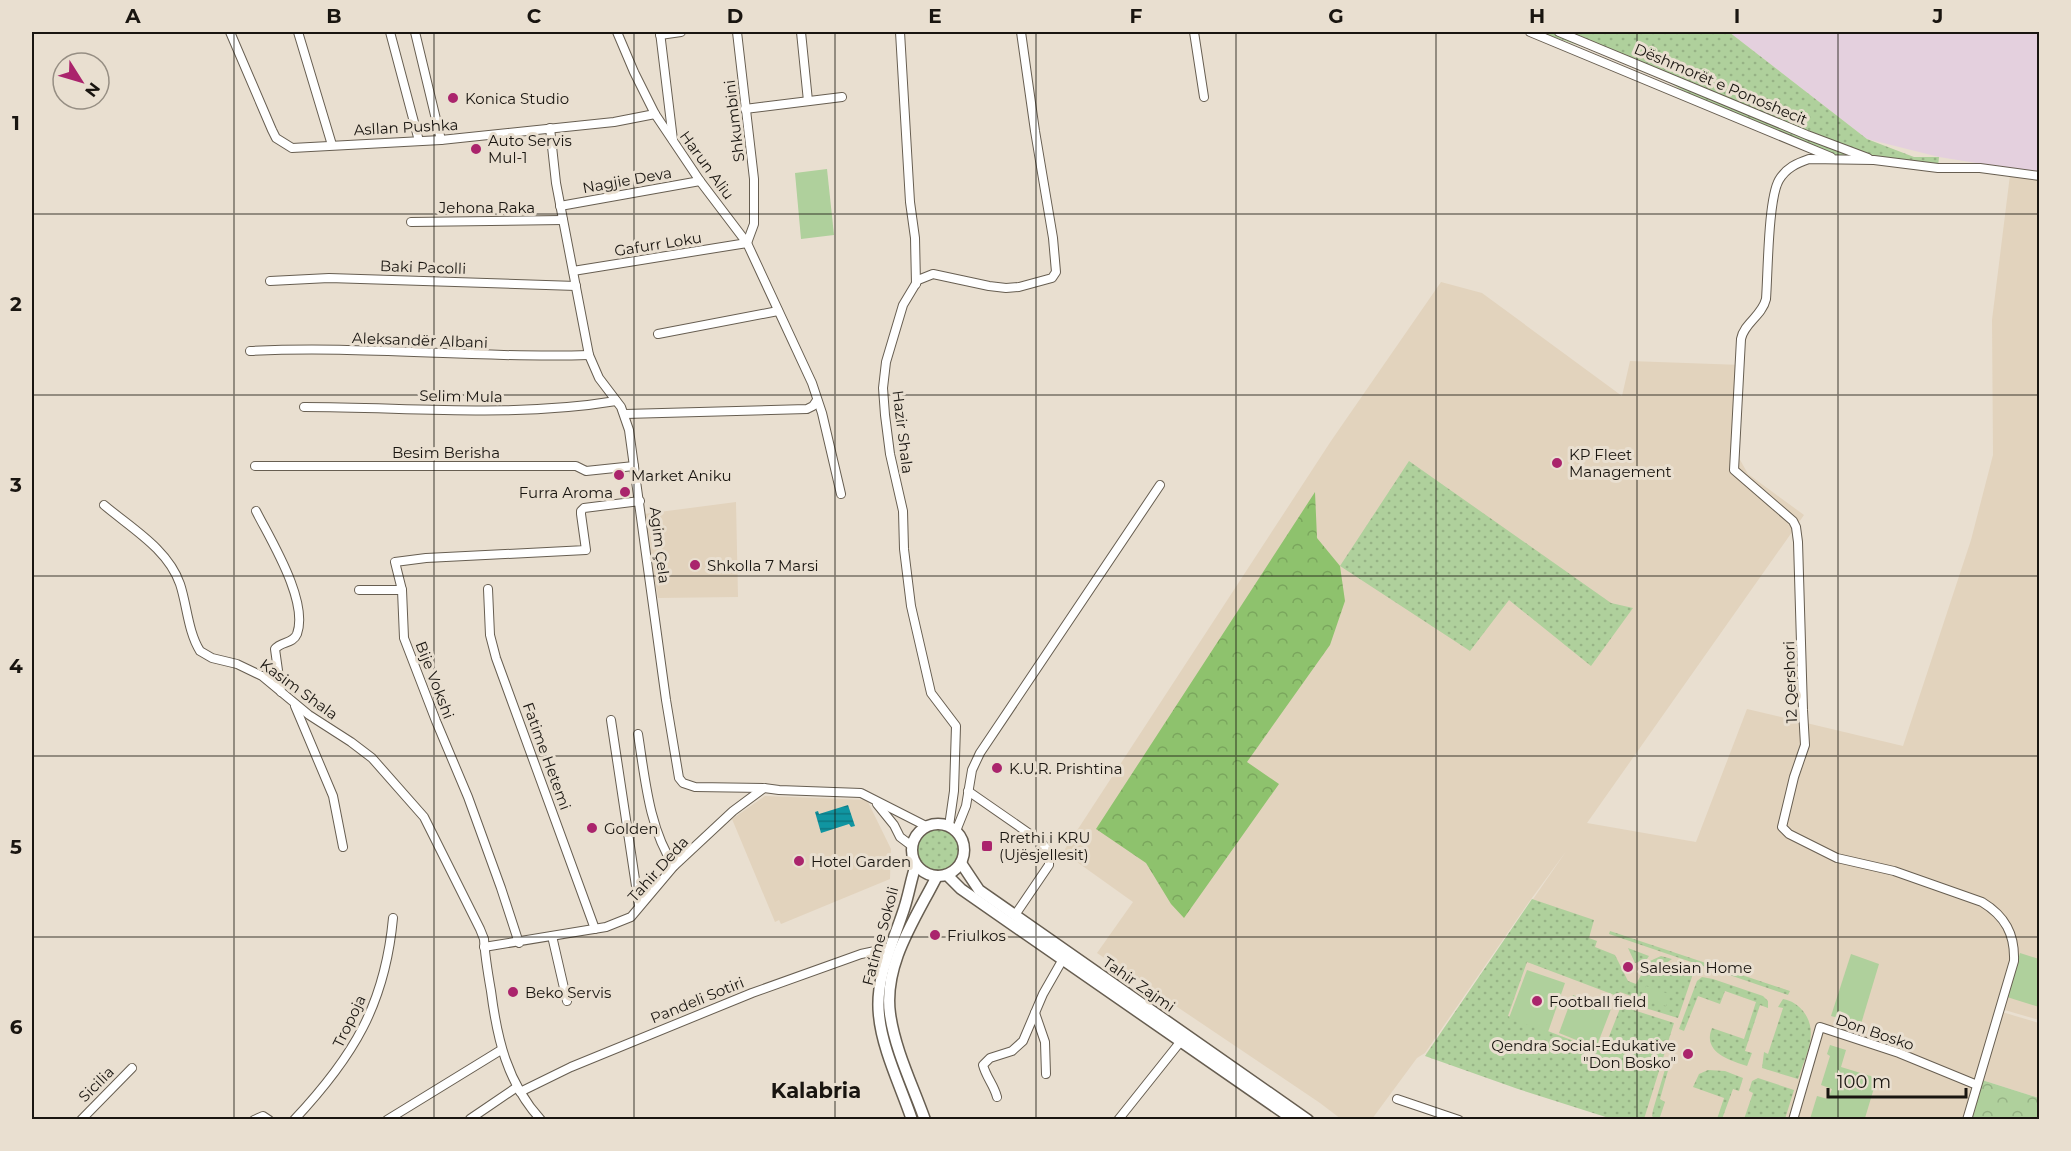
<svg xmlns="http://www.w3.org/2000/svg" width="2071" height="1151" viewBox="0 0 2071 1151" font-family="Montserrat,sans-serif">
  <defs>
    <pattern id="grass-dots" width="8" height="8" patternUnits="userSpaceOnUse" patternTransform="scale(1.5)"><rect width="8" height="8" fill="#afd09c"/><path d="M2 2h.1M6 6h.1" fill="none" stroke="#96b285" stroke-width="1.8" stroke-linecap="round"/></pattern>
    <pattern id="forest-crowns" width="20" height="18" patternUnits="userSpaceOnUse" patternTransform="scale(1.5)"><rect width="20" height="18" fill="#8ec26d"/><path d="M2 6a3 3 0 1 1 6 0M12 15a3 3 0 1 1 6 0" fill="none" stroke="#7aa65d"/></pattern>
    <pattern id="park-crowns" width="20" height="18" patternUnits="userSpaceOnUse" patternTransform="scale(1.5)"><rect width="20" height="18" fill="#afd09c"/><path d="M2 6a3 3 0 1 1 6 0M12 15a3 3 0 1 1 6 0" fill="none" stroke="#96b285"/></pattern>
    <pattern id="water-rules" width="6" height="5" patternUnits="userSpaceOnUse" patternTransform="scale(1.5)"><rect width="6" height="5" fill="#1095a1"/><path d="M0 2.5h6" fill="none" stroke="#0e7882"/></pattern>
  </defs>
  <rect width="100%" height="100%" fill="#e9dfd0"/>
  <g fill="#e2d3bd">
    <path d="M2010,175l29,3v842l-38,-11 -33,110h-347l-195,-65 141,-204 -38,52 -104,151 -8,5 -45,61h-31l-21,-16 -223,-150 36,-51 -70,-50 268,-411 110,-159 41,11 140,103 8,-35 112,4 -3,93 9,16 56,41 -217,308 109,19 51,-133 156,37 68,-206 22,-85 -1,-135z"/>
    <path d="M736,502l2,95 -80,1 -14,-84z"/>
    <path d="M765,796l102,4 24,49 -1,30 -109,45 -2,-4 -4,2 -43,-103z"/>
    <path d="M2002,1012l37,11v75l-57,-18z"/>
  </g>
  <path fill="#e4d0de" d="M1729,32h310v141l-100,-16 -72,-18z"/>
  <g fill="url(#grass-dots)">
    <path d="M1545,32h184l138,107 47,18h25l-1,11 -104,-8 -140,-63 -49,-29 -100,-34z"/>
    <path d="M1409,461l202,142 22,5 -42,58 -82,-66 -39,51 -130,-85z"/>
    <circle cx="938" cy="850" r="21"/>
    <path d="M1532,899l62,21 -5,18 8,3 -2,6 20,8 13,26 8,3 8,-14 15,2 19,-11 17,7 -17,50 -46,-14 2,-7 -14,-5 -3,4 -90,-34 -19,54 95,36 18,-46 53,17 -30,96h-32l-94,-30 -93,-33z"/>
    <path d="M1610,931l180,60 -2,4 -179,-61z"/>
    <path d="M1628,948l21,8 -2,3 -12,4z"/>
    <path d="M1661,956l11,3 -15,10 -13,-1 -3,-3z"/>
    <path d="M1702,977l11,2 50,17 5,5v7l-8,-3 -15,46 7,2 -5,13c-18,-6 -45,-14 -35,-38l32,11 12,-37 -31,-11 -5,13 -22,-8 -14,35 -5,-2 18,-48z"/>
    <path d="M1783,999c9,2 14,5 20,12 17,21 2,46 -5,68l-36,-11 2,-16 4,2 15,-46 -5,-1z"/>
    <path d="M1666,1066l3,1 -9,32 5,3 -5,15 7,2h-12l-3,-3 1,-6z"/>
    <path d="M1708,1070l17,1 18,7 -4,13 -6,-2 -11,30h-5l7,-21 -31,-11 6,-13z"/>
    <path d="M1758,1078l36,12 -9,29h-41l9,-26 -4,-2 3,-10z"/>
  </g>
  <path fill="url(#forest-crowns)" d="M1315,492l2,46 23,28 5,35 -15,44 -83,117 32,22 -95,134 -13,-14 -25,-41 -50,-34z"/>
  <path fill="url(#park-crowns)" d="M1982,1080l57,18v21l-70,1z"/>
  <g fill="#afd09c">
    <path d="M827,169l7,66 -33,4 -6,-66z"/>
    <path d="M2020,953l19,6v48l-32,-10z"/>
    <path d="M1851,954l28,10 -18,60 -30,-8z"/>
    <path d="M1527,970l38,13 -17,49 -39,-14z"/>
    <path d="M1646,986l23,8 -3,12 -24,-8z"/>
    <path d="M1573,995l38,14 -15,39 -37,-15z"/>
    <path d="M1830,1045l16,5 -5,17 36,11 -12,40 4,1h-59l7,-23 11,3 4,-10 -11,-4 9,-29 -3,-2z"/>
  </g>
  <path fill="url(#water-rules)" d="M848,805l7,21 -4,1 -2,-3 -28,9 -6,-21 3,-1 1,3z"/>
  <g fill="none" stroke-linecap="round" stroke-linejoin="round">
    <g stroke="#675e51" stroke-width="10">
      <g id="minor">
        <path d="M230,32l42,98 4,8 16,10 149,-8 173,-18 41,-8"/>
        <path d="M298,32l34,113"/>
        <path d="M390,32l29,109"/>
        <path d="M415,32l26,108"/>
        <path d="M617,32l17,40 21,42 45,67 47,62 65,140 10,30 19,81"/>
        <path d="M660,32l13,108"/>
        <path d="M801,32l7,69"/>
        <path d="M900,32l10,170 5,36 1,46"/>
        <path d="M1194,32l10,65"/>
        <path d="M1530,32l301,125"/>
        <path d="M1559,32l248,103 61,23"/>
        <path d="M660,35l21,-3"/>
        <path d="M745,109l97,-12"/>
        <path d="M550,128l6,55 33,172 10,23 22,29 8,23 37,270 13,78 4,5 12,4 69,1 15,2 82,3 65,33"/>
        <path d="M560,206l140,-25"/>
        <path d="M411,222l152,-2"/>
        <path d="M573,271l174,-28 7,-19v-45l-17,-147"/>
        <path d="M270,281l59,-3 247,8"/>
        <path d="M658,334l120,-23"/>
        <path d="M250,351c113,-6 226,8 339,4"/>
        <path d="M304,407c104,0 209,11 312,-6"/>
        <path d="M625,414l182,-5 6,-3 4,-6"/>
        <path d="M255,466h321l10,5 48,-5"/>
        <path d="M104,505c27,23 64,44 76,79 7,21 8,48 20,67l12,7 25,6 25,12 47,39 42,27 21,16 52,59 56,112 4,10c1,18 4,35 7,52 6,47 16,92 50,129"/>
        <path d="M256,511c14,28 53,90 41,123 -4,10 -16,7 -22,15l6,43"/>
        <path d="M488,589l2,46 6,23 99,271"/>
        <path d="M359,590h43"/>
        <path d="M295,706l38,90 10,51"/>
        <path d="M611,720l28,186"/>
        <path d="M638,734c7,44 11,95 36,132"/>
        <path d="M968,791l72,50 9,10v14l-34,50"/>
        <path d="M877,804l17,21 6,12 12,9"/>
        <path d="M949,826l5,-35 2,-65 -25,-33 -20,-87 -7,-57 -1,-38 -13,-57 -5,-39 -2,-27 3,-26 17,-57 15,-25 15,-6 56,12 17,2 13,-1 33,-9 4,-6 -3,-34 -18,-107 -14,-99"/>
        <path d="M956,831l10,-25 6,-36 8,-17 180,-268"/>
        <path d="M552,936l15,65"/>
        <path d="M519,943l-18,-55 -33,-91 -32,-76 -32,-83 -2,-48 -7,-28 31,-4 160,-8 -5,-36v-3l3,-3 56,-7"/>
        <path d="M484,947l122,-20 25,-10 43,-51 59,-55 31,-23"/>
        <path d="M1035,1013l10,29 1,32"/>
        <path d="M520,1092l51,-25 181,-74 109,-39 28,-6"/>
        <path d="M997,1097c-3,-12 -11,-20 -14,-32l7,-7 22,-7 11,-10 20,-47 20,-35"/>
        <path d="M1397,1099l62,21"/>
        <path d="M470,1119l47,-32"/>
        <path d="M81,1120l51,-52"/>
        <path d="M254,1120l9,-4 6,4"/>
        <path d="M294,1120c59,-63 91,-115 99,-202"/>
        <path d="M387,1120l114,-70"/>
        <path d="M1118,1120l63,-79"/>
        <path d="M1793,1120l27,-93 79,26 78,32"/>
        <path d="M1967,1120l47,-159c1,-27 -9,-45 -32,-59l-88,-31 -57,-13 -48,-24 -7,-7 12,-50 11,-32 -2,-35 -5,-168 -2,-15 -3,-6 -59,-51 7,-131c3,-16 21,-23 25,-40 2,-26 2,-100 13,-119 7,-12 18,-17 30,-21l65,1 64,8h42l60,8"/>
      </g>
    </g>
    <g stroke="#675e51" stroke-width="13">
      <g id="tertiary">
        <circle cx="938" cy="850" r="26"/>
        <path d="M961,863l18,27 329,230"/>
        <path d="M947,875l14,14 333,231"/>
        <path d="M912,1120c-11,-33 -30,-71 -33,-105 -4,-37 14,-72 25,-106 5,-15 7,-30 12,-44"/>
        <path d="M925,1120c-12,-34 -30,-70 -35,-106 -7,-50 26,-96 47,-138"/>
      </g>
    </g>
    <use href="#minor" stroke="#fff" stroke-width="8"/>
    <use href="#tertiary" stroke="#fff" stroke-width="10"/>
  </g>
  <path fill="none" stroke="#191510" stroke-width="1.5" stroke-opacity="0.55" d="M234,32v1088M434,32v1088M634,32v1088M835,32v1088M1036,32v1088M1236,32v1088M1436,32v1088M1637,32v1088M1838,32v1088M32,214h2008M32,395h2008M32,576h2008M32,756h2008M32,937h2008"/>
  <g fill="#aa246c" stroke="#e9dfd0" stroke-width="2">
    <circle cx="453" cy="98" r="6"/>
    <circle cx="476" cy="149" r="6"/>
    <circle cx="1557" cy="463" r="6"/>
    <circle cx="619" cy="475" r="6"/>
    <circle cx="625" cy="492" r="6"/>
    <circle cx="695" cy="565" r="6"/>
    <circle cx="997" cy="768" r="6"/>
    <circle cx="592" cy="828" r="6"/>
    <rect x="981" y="840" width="12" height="12" rx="3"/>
    <circle cx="799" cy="861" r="6"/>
    <circle cx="935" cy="935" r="6"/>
    <circle cx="1628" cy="967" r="6"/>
    <circle cx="513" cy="992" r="6"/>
    <circle cx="1537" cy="1001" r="6"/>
    <circle cx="1688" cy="1054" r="6"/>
  </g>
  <g text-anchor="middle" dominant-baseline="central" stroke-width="6" stroke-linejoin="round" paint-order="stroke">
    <g font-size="15" fill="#191510" stroke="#e9dfd0">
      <text transform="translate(1721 84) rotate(23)">Dëshmorët e Ponoshecit</text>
      <text transform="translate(734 121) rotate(-97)">Shkumbini</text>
      <text transform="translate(406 127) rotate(-3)">Asllan Pushka</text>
      <text transform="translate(707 165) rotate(54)">Harun Aliu</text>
      <text transform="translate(627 180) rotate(-10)">Nagjie Deva</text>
      <text x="487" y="207">Jehona Raka</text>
      <text transform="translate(658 244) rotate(-9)">Gafurr Loku</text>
      <text transform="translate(423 267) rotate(2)">Baki Pacolli</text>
      <text transform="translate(420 340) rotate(2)">Aleksandër Albani</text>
      <text transform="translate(461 396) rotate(1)">Selim Mula</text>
      <text transform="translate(903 432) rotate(83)">Hazir Shala</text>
      <text x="446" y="452">Besim Berisha</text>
      <text transform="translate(660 545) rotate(83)">Agim Çela</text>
      <text transform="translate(435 680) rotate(69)">Bije Vokshi</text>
      <text transform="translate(1790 682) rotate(-92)">12 Qershori</text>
      <text transform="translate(299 689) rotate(36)">Kasim Shala</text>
      <text transform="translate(547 756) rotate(70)">Fatime Hetemi</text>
      <text transform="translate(658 869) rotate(-48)">Tahir Deda</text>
      <text transform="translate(880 936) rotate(-75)">Fatime Sokoli</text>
      <text transform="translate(1139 984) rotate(35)">Tahir Zajmi</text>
      <text transform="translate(697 1000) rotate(-22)">Pandeli Sotiri</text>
      <text transform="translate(349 1021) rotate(-64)">Tropoja</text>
      <text transform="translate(1875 1032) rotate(19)">Don Bosko</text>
      <text transform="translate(96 1084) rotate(-45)">Sicilia</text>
    </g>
    <g font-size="15" fill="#191510" stroke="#e9dfd0" text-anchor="start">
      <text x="465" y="98">Konica Studio</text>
      <text x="488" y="140">Auto Servis<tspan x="488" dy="17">Mul-1</tspan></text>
      <text x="1569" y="454">KP Fleet<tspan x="1569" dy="17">Management</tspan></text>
      <text x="631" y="475">Market Aniku</text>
      <text x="613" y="492" text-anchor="end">Furra Aroma</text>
      <text x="707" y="565">Shkolla 7 Marsi</text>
      <text x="1009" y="768">K.U.R. Prishtina</text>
      <text x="604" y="828">Golden</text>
      <text x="999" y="837">Rrethi i KRU<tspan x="999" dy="17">(Ujësjellesit)</tspan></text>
      <text x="811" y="861">Hotel Garden</text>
      <text x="947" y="935">Friulkos</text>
      <text x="1640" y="967">Salesian Home</text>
      <text x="525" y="992">Beko Servis</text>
      <text x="1549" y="1001">Football field</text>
      <text x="1676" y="1045" text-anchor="end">Qendra Social-Edukative<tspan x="1676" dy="17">"Don Bosko"</tspan></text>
    </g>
    <g font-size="21" font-weight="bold" fill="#191510" stroke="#e9dfd0">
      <text x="816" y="1090">Kalabria</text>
    </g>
  </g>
  <rect width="2071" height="1151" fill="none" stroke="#e9dfd0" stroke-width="66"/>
  <g transform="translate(81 81) rotate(127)"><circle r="28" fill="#e9dfd0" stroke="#968e83" stroke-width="1.5"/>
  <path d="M0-4.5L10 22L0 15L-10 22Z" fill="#aa246c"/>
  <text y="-9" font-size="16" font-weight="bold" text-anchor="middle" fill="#191510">N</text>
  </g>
  <path d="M1828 1088v9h138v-9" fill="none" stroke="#191510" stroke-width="3"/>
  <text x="1837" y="1088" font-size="18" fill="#191510" stroke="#e9dfd0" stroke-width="4.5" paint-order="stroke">100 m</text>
  <rect x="33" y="33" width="2005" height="1085" fill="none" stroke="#191510" stroke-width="2"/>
  <g font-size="20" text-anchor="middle" font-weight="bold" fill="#191510">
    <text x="133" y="23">A</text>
    <text x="334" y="23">B</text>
    <text x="534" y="23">C</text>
    <text x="735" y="23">D</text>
    <text x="935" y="23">E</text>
    <text x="1136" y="23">F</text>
    <text x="1336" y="23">G</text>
    <text x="1537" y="23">H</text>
    <text x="1737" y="23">I</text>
    <text x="1938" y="23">J</text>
    <text x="16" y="130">1</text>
    <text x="16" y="311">2</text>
    <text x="16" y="492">3</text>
    <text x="16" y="673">4</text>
    <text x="16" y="854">5</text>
    <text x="16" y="1034">6</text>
  </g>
</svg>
